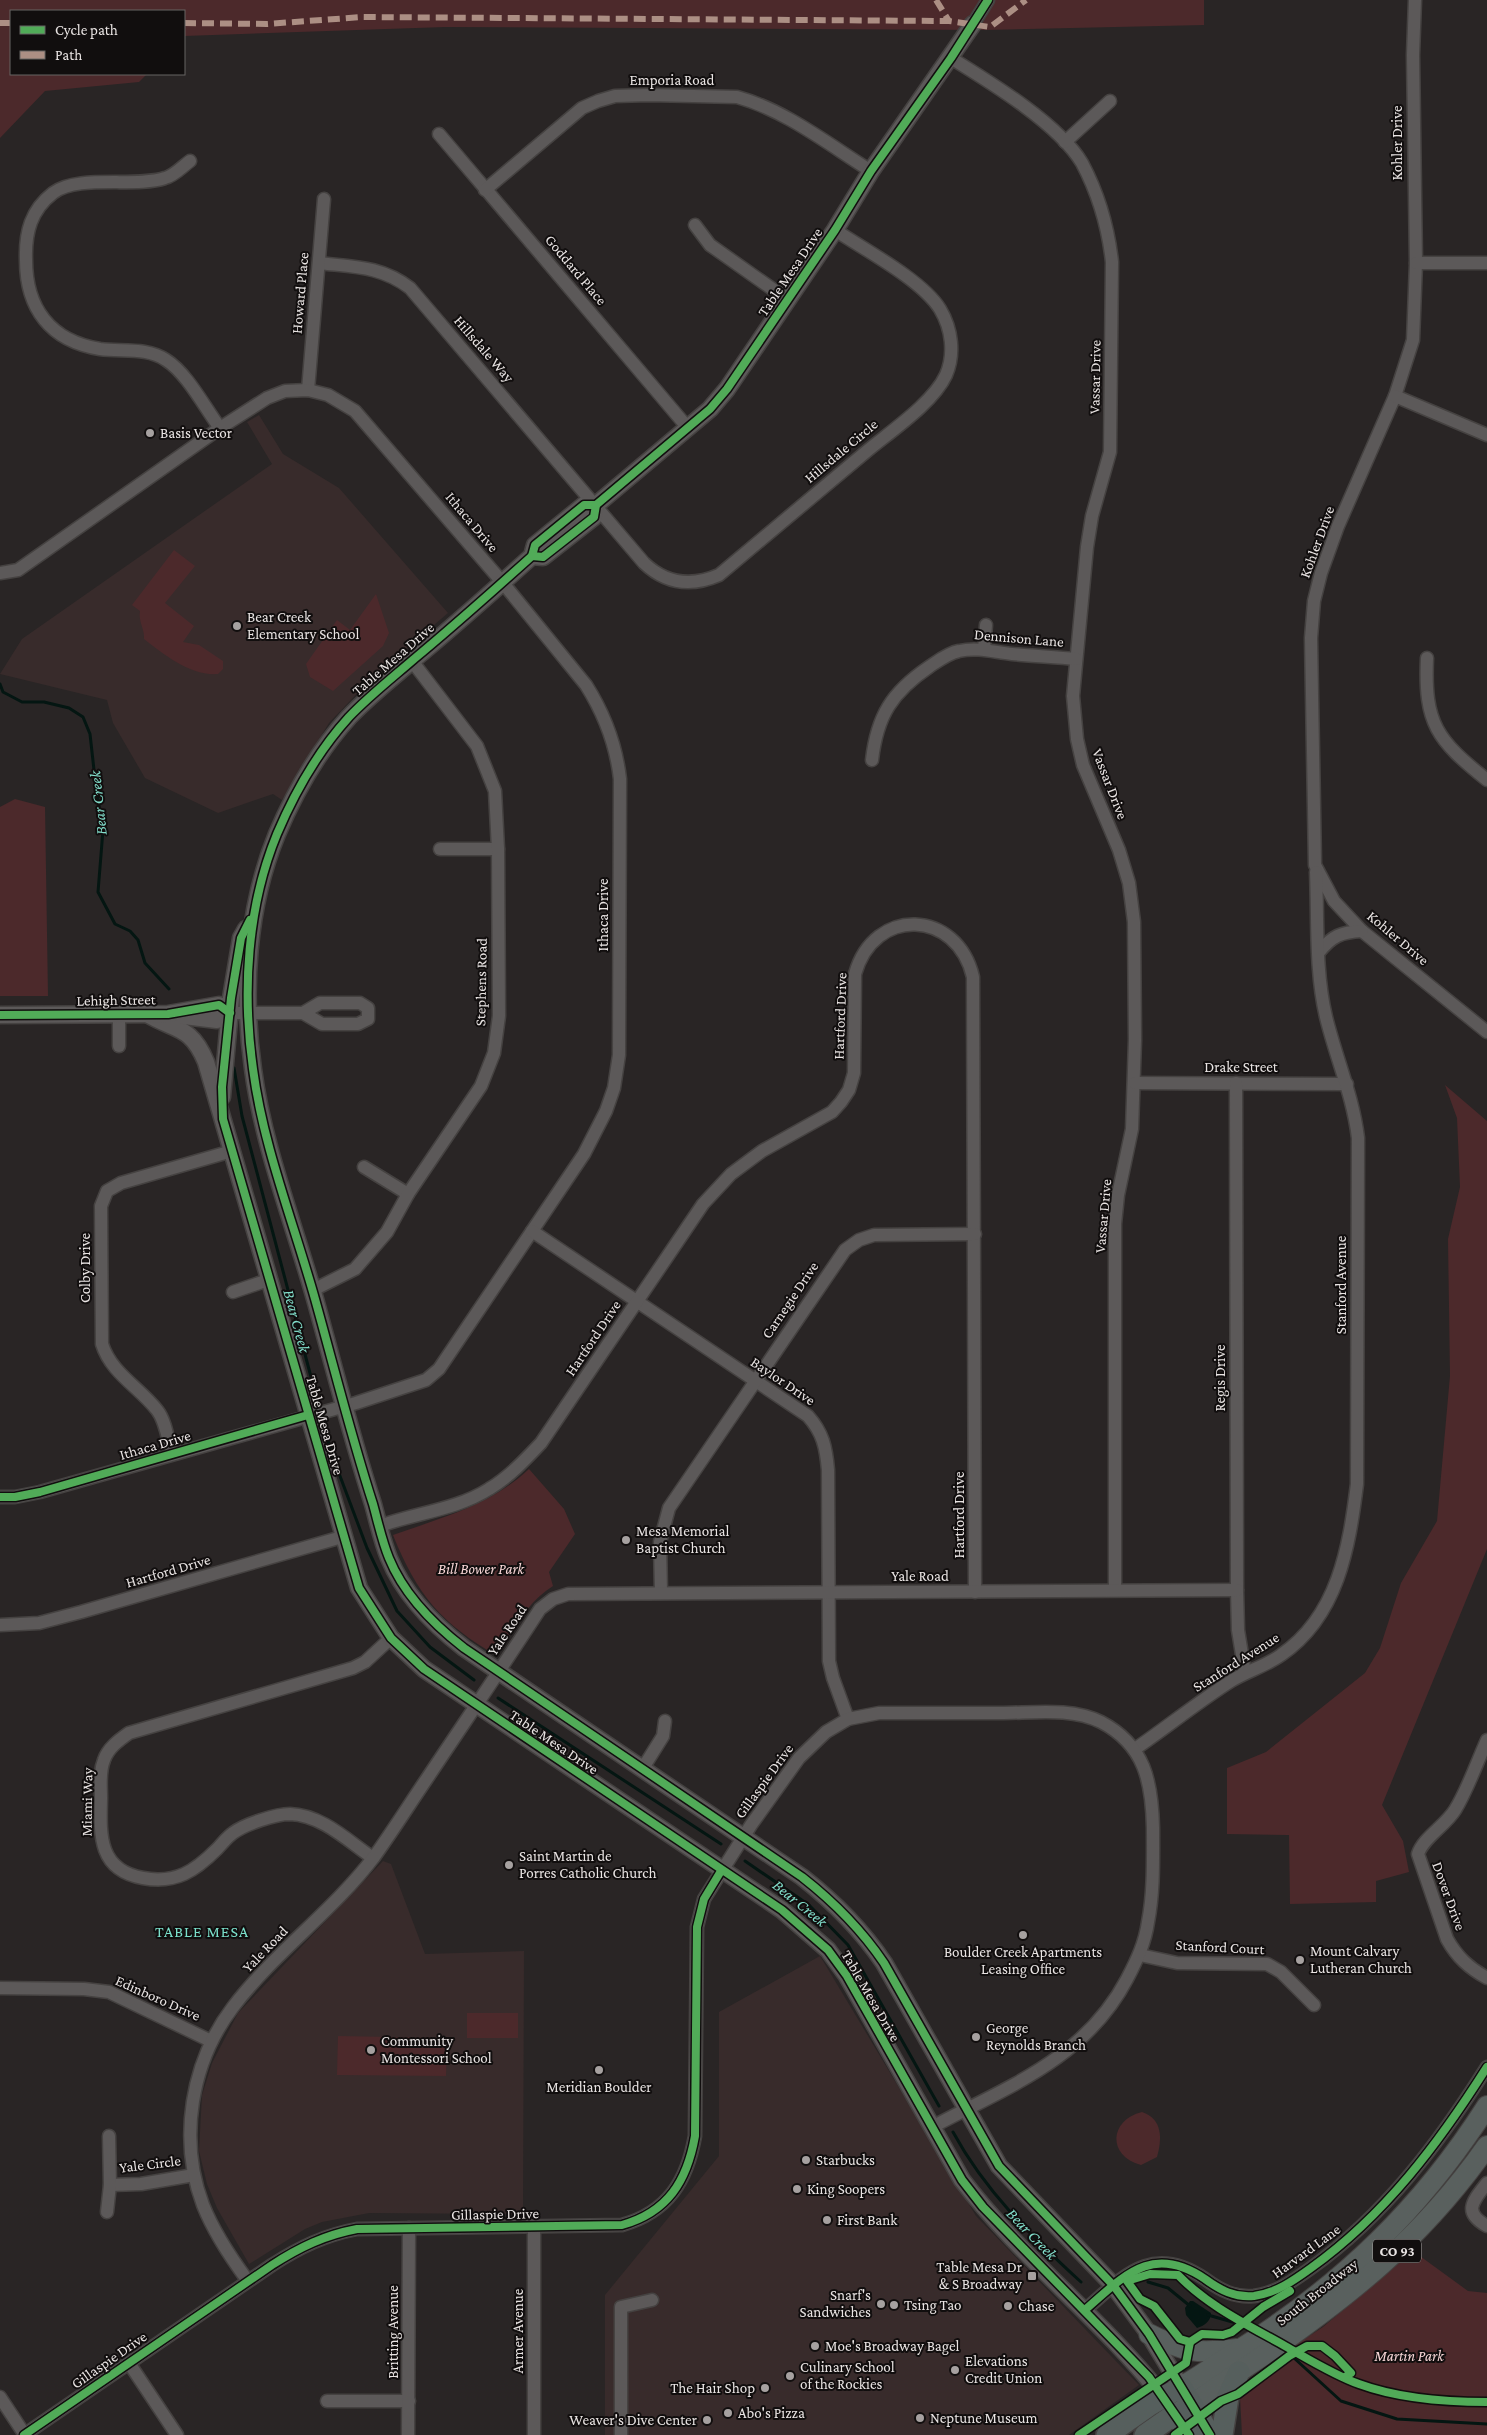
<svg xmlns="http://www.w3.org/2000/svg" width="1487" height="2435" viewBox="0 0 1487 2435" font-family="'Crimson Pro',serif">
  <rect width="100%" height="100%" fill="#292525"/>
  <g fill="#382b2b">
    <path d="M259,415l24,39 56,34 109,125 -79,68 -40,42 -47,77 -9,-6 -55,19 -73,-35 -32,-55 -6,-23 -107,-26 22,-35 250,-175 -25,-42z"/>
    <path d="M383,1861l8,3 34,90 99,-3 -1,263 -154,-1 -47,9 -17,7 -56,35 -32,-56 -10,-24 -8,-33 3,-56 10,-32 26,-50z"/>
    <path d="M820,1956l156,260 163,169 -70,50h-464v-140l114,-139v-144z"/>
  </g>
  <g fill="#4c292b">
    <path d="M0,0h1204v25l-220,5 -539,-3 -261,9v-25h-173v63h136l-8,8 -94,9 -45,47z"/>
    <path d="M174,550l21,16 -30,37 29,23 -11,16 16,3 24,16v8l-5,5c-28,2 -53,-19 -74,-35 1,-10 -6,-17 -4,-28l-8,-6z"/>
    <path d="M376,594l13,39 -6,13 -50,45 -23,-14 -4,-13 31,-44 13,10z"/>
    <path d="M15,799l30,8 3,189h-48v-189z"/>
    <path d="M1445,1085l42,36v428l-105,256 21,36 6,31 -33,9v21l-86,2 -1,-69 -62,-1v-66l39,-16 99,-79 15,-25 21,-65 36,-62 13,-145 -2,-137 12,-52 -3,-69z"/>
    <path d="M529,1469l35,40 11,25 -26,38 4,14c-26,16 -40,44 -56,70 -56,-33 -80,-61 -104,-121 48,-17 98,-30 136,-66z"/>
    <rect x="467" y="2013" width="51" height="25"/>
    <path d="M338,2036l109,2 -1,38 -109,-1z"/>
    <path d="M1142,2112c21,7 20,27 15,45l-16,8c-34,-9 -32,-45 1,-53z"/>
    <path d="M1413,2251l55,40 19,2v142h-245l-2,-38 43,-44 40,-26z"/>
  </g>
  <path fill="#041612" d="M1190,2301h3l18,12c0,8 -7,13 -14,15l-11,-13 -1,-7z"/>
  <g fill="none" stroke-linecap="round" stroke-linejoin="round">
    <g stroke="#041612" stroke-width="3">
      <path d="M0,684l3,8 19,10h22l25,6 14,9 7,17 6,54 7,42 -5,62 17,32 15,7 8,9 7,23 24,26"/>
      <path d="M234,1068l8,48 78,295"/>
      <path d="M322,1417l9,35 36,96 30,63 33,36 44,33"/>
      <path d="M498,1698l223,146"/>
      <path d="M745,1861l64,44 39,40 91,161"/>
      <path d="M953,2132c32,59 79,105 128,150"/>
      <path d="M1148,2282l20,6 22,18"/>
      <path d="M1208,2315l28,8"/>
      <path d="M1294,2358l47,43 56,18 90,5"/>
    </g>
    <g stroke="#454241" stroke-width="15">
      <g id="minor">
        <path d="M1415,0l-2,55 3,208 -3,77 -18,56 -57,130 -17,47 -7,28 -3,37 4,227 19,36 28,30 125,101"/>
        <path d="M973,24l15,-24"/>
        <path d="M951,58c39,24 108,66 131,105 17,32 26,63 30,99l-2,190 -18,64 -5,31 -14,149 4,43 6,26 36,85 10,33 5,39 1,118 -3,89 -14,66 -3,29v366"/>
        <path d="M439,134l249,294"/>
        <path d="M1065,142l45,-41"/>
        <path d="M190,161c-7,5 -16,15 -25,17 -31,10 -87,-4 -112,15 -22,17 -28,39 -27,67 0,48 24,81 74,89 22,3 47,-2 66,11 21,13 39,48 54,68"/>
        <path d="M485,190l97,-82 16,-7 17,-5 34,-1 88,2c48,13 91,47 134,74"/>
        <path d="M695,225l15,20 78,55"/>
        <path d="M319,263c35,4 62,3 91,25l234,275c22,21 47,24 75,12 49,-41 99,-83 148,-124 24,-20 66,-48 79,-76 9,-21 6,-46 -6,-66 -18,-29 -75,-59 -105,-79"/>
        <path d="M1416,263h71"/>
        <path d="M308,390l16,-191"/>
        <path d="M1395,396l92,39"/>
        <path d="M0,573l18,-3 202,-142 47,-30 18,-7 23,-1 20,5 27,16 148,172 83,102c19,30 30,59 34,94l-1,276 -5,33 -8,23 -22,43 -145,215 -13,11 -70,23 -316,89 -25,5h-15"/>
        <path d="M984,649l2,-24"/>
        <path d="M1427,658c-3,66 10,82 60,122"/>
        <path d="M872,760c5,-44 20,-68 57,-93 9,-6 19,-14 30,-16 19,-4 34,1 53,3 21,2 43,3 64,5"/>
        <path d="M440,849h58"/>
        <path d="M1319,952c13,-16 22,-20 43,-21"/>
        <path d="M230,1013h73l19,11h36l10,-5v-11l-8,-5h-40l-17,10"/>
        <path d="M119,1014v32"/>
        <path d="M1135,1083l212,1"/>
        <path d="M1236,1083l1,507 1,40 7,43"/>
        <path d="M364,1167l44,27"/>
        <path d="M532,1231l276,185c15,17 18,31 20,54l1,191 4,17 15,41"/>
        <path d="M313,1290l42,-21 32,-37 21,-38 73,-108 13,-33 5,-37 -1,-167 -3,-58 -18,-45 -65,-85"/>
        <path d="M233,1292l35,-12"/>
        <path d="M172,1454c-4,-13 -6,-33 -15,-44 -18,-23 -46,-37 -55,-66l-1,-138 6,-15 14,-8 111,-32"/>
        <path d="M380,1526c35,-13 76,-16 109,-37 20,-12 36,-29 52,-46l162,-239 28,-30 31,-23 70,-39 9,-10 8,-12 5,-17 1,-99c19,-68 102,-65 118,3l2,615"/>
        <path d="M661,1593l-1,-51 9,-34 176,-258 14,-10 15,-5 101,-1"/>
        <path d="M0,1625l39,-2 42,-11 261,-75"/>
        <path d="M1487,1740c-10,22 -19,49 -32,70 -10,16 -32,28 -37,44l29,85c10,18 22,29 40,39"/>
        <path d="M1135,1749c32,-22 63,-47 96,-68 16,-10 35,-15 50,-26 57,-39 68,-107 76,-171l1,-346c-5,-42 -22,-80 -32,-121 -11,-46 -8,-97 -10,-145"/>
        <path d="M643,1768l20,-32 2,-15"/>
        <path d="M373,1858c-25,-17 -51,-43 -83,-44 -14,0 -45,10 -57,19 -6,4 -11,11 -16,16 -22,22 -41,35 -74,29 -45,-8 -43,-43 -42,-80 0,-12 -2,-26 3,-38 4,-12 15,-20 25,-27l224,-65 12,-6 26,-24"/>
        <path d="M1140,1955l37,8 90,1 14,8 33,33"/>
        <path d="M0,1988l84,1 25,3 102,49"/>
        <path d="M1487,2183c-14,18 -25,29 0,43"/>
        <path d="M110,2185l31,-1 53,-9"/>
        <path d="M107,2212l3,-27 -1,-49"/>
        <path d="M534,2227v208"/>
        <path d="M248,2281c-17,-23 -34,-48 -45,-76 -25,-66 -12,-143 30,-198 42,-55 99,-95 141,-150 18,-25 35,-52 52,-77 38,-57 77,-114 114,-171l13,-10 15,-5 669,-4"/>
        <path d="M1085,2310c39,-34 67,-67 120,-31 15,11 30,19 49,17 22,-3 39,-15 57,-28 74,-53 128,-125 176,-201"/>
        <path d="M129,2363l48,72"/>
        <path d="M0,2397l25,38"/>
        <path d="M327,2401h82"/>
        <path d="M24,2435l248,-170c28,-18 53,-30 85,-36l265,-4c46,-13 65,-44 73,-89l2,-209 7,-28 47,-74 48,-67 27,-26 22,-13 31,-6c40,0 81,0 121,0 33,0 71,-6 101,9 44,23 51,60 52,106 0,32 1,63 -5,94 -3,21 -11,38 -21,57 -42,80 -120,108 -195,148"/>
        <path d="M408,2435l1,-207"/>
        <path d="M621,2435v-128l31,-7"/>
      </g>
    </g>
    <g stroke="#454241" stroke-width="19">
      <g id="tertiary">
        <path d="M973,24l-102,147 -36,59 -108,159 -17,20 -114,96h-12l-49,40 -3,11c-39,35 -78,70 -118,103 -22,19 -45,37 -65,58 -30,33 -55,77 -72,117 -30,73 -35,157 -24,235 10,77 41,155 62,230 19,68 36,137 58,205 5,18 9,37 16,54 15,37 44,66 75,90l338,229c32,25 59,52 82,86l115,203 114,119 36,49 32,53"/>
        <path d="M532,556l11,1 51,-40 2,-12"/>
        <path d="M147,1014c28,17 44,11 59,48l153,526 32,50 33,31 358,241 46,40 19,26 115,204c60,79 140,139 201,217"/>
        <path d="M0,1015l168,-1 51,-9 11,8"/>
        <path d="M184,1016l33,4 13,-7"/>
        <path d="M222,1097l9,-99 10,-60 5,-9"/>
      </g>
    </g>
    <g stroke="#454241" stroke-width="22">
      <g id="primary">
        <path d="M1149,2334c36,18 47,20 88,15"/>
        <path d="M1181,2387c21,-12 40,-26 61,-39 102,-65 180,-140 245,-242"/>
        <path d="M1179,2412c26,-15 50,-34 76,-51 92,-63 167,-122 232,-215"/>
      </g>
    </g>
    <g stroke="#454241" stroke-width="24">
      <g id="trunk">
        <path d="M1107,2435l43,-30 31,-18 29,48"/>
        <path d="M1145,2435l30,-21 14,21"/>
        <path d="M1222,2435l6,-38 11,-25"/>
      </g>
    </g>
    <use href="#minor" stroke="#5c5959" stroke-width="12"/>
    <use href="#tertiary" stroke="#5c5959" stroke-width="16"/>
    <use href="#primary" stroke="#59605e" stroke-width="20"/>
    <use href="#trunk" stroke="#565f5d" stroke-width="21"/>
    <g stroke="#ac8f84" stroke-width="6" stroke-dasharray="12 6" stroke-linecap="butt">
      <path d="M936,0l13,21"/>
      <path d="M0,23h11"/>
      <path d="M184,23l83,1 95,-7 587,4 41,6 36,-27"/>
    </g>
    <g stroke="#110e0e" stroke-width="11">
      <g id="cycleway">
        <path d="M988,0l-37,58 -80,113 -36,59 -108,159 -17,20 -114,96h-12l-49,40 -3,11c-39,35 -78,70 -118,103 -22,19 -45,37 -65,58 -30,33 -55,77 -72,117 -30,73 -35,157 -24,235 10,77 41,155 62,230 19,68 36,137 58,205 5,18 9,37 16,54 15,37 44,66 75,90l338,229c32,25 59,52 82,86l115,203 114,119 36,49 61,101"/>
        <path d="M532,556l11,1 51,-40 2,-12"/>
        <path d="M250,920l-9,18 -10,60 -9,89 1,32 136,469 32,50 33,31 358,241 46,40 19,26 115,204 21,27 166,170 40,58"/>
        <path d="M0,1015l168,-1 51,-9 11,8"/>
        <path d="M0,1497h15l25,-5 268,-77"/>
        <path d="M1085,2310c39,-34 67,-67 120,-31 15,11 30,19 49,17 22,-3 39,-15 57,-28 74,-53 128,-125 176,-201"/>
        <path d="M1190,2342l-10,-3 -26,-33 -14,-7 -13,-18 23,-7 28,1c30,31 70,50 107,71 25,14 49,29 74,38 38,14 88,18 128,18"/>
        <path d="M1190,2342l12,-8 21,1 9,-3 31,-25 27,-16"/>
        <path d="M24,2435l248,-170c28,-18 53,-30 85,-36l265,-4c46,-13 65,-44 73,-89l2,-209 7,-28 17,-28"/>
        <path d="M1079,2435l107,-72 4,-21"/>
        <path d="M1175,2435l46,-34 17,-7 51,-38 18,-10h15l13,10 16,17 -6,4"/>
      </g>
    </g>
    <use href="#cycleway" stroke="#51ab58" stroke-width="8"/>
  </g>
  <g fill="#a6a1a0" stroke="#110e0e" stroke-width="2">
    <circle cx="150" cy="433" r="5"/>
    <circle cx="237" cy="626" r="5"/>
    <circle cx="626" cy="1540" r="5"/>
    <circle cx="509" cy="1865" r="5"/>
    <circle cx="1023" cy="1935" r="5"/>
    <circle cx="1300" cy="1960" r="5"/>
    <circle cx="976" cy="2037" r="5"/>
    <circle cx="371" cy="2050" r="5"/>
    <circle cx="599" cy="2070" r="5"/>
    <circle cx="806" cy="2160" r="5"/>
    <circle cx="797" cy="2189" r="5"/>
    <circle cx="827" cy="2220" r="5"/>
    <rect x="1027" y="2271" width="10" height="10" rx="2.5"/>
    <circle cx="881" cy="2304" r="5"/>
    <circle cx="894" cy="2305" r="5"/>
    <circle cx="1008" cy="2306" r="5"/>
    <circle cx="815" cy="2346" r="5"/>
    <circle cx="955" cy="2370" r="5"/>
    <circle cx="790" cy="2376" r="5"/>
    <circle cx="765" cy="2388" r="5"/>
    <circle cx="728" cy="2413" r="5"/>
    <circle cx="920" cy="2418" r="5"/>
    <circle cx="707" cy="2420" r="5"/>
  </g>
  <g text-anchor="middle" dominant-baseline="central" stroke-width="4" stroke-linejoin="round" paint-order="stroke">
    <rect fill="#110e0e" stroke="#a8a4a3" stroke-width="1" x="1373" y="2239.5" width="48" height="23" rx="4"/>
    <g font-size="14" font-weight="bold" fill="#e9e4e3">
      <text x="1397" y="2251">CO 93</text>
    </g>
    <g font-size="15" fill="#e9e4e3" stroke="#110e0e">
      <text x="672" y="80">Emporia Road</text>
      <text transform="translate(1397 143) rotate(-90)">Kohler Drive</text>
      <text transform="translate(576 270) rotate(50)">Goddard Place</text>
      <text transform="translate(790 272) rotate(-56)">Table Mesa Drive</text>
      <text transform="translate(300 293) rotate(-85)">Howard Place</text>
      <text transform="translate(484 349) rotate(49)">Hillsdale Way</text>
      <text transform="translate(1095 377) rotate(-89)">Vassar Drive</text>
      <text transform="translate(841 451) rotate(-40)">Hillsdale Circle</text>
      <text transform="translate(472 522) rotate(50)">Ithaca Drive</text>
      <text transform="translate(1317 542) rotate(-70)">Kohler Drive</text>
      <text transform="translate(1019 638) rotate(5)">Dennison Lane</text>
      <text transform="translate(393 659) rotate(-41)">Table Mesa Drive</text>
      <text transform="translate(1110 784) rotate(69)">Vassar Drive</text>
      <text transform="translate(603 915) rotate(-90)">Ithaca Drive</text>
      <text transform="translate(1398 938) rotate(40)">Kohler Drive</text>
      <text transform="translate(481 982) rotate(-89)">Stephens Road</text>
      <text transform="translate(116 1000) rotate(-1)">Lehigh Street</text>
      <text transform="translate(840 1016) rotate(-88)">Hartford Drive</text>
      <text x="1241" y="1067">Drake Street</text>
      <text transform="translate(1103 1216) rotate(-85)">Vassar Drive</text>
      <text transform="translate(85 1268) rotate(-90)">Colby Drive</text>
      <text transform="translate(1341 1285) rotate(-90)">Stanford Avenue</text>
      <text transform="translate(790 1300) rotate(-56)">Carnegie Drive</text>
      <text transform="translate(593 1338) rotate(-56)">Hartford Drive</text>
      <text transform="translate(1220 1378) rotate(-90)">Regis Drive</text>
      <text transform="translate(783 1381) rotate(34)">Baylor Drive</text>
      <text transform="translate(325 1425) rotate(74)">Table Mesa Drive</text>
      <text transform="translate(155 1445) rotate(-16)">Ithaca Drive</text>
      <text transform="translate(959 1515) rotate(-90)">Hartford Drive</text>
      <text transform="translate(168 1571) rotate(-16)">Hartford Drive</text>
      <text x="920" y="1576">Yale Road</text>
      <text transform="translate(507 1630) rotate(-56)">Yale Road</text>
      <text transform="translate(1236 1662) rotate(-32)">Stanford Avenue</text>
      <text transform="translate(554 1742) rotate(34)">Table Mesa Drive</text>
      <text transform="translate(764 1781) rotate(-54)">Gillaspie Drive</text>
      <text transform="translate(87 1802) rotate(-89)">Miami Way</text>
      <text transform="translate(1449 1896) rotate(70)">Dover Drive</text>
      <text transform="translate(1220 1947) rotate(3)">Stanford Court</text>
      <text transform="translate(265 1949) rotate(-46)">Yale Road</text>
      <text transform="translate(871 1996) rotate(60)">Table Mesa Drive</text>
      <text transform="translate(158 1998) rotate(24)">Edinboro Drive</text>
      <text transform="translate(150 2164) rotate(-7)">Yale Circle</text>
      <text transform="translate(495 2214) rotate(-1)">Gillaspie Drive</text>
      <text transform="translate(1306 2251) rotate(-36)">Harvard Lane</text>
      <text transform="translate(1317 2292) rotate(-38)">South Broadway</text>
      <text transform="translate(518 2331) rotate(-90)">Armer Avenue</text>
      <text transform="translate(393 2332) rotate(-90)">Britting Avenue</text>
      <text transform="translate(109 2360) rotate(-35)">Gillaspie Drive</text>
    </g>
    <g font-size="15" fill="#e9e4e3" stroke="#110e0e" text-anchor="start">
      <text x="160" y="433">Basis Vector</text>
      <text x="247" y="617">Bear Creek<tspan x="247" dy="17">Elementary School</tspan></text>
      <text x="636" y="1531">Mesa Memorial<tspan x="636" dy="17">Baptist Church</tspan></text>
      <text x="519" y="1856">Saint Martin de<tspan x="519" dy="17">Porres Catholic Church</tspan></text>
      <text x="1310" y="1951">Mount Calvary<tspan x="1310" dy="17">Lutheran Church</tspan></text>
      <text x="1023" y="1952" text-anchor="middle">Boulder Creek Apartments<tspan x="1023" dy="17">Leasing Office</tspan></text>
      <text x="986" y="2028">George<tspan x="986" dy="17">Reynolds Branch</tspan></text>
      <text x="381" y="2041">Community<tspan x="381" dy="17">Montessori School</tspan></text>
      <text x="599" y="2087" text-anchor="middle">Meridian Boulder</text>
      <text x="816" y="2160">Starbucks</text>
      <text x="807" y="2189">King Soopers</text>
      <text x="837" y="2220">First Bank</text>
      <text x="1022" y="2267" text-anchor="end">Table Mesa Dr<tspan x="1022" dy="17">&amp; S Broadway</tspan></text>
      <text x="871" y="2295" text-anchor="end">Snarf's<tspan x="871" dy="17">Sandwiches</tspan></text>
      <text x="904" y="2305">Tsing Tao</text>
      <text x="1018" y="2306">Chase</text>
      <text x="825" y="2346">Moe's Broadway Bagel</text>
      <text x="965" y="2361">Elevations<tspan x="965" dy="17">Credit Union</tspan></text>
      <text x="800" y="2367">Culinary School<tspan x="800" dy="17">of the Rockies</tspan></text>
      <text x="755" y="2388" text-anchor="end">The Hair Shop</text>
      <text x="738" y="2413">Abo's Pizza</text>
      <text x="930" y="2418">Neptune Museum</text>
      <text x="697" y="2420" text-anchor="end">Weaver's Dive Center</text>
    </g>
    <g font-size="15" font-style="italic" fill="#f7d6d6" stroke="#110e0e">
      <text x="481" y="1569">Bill Bower Park</text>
      <text x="1409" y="2356">Martin Park</text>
    </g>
    <g font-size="16" font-style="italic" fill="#82decb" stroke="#110e0e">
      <text transform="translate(98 803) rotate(-96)">Bear Creek</text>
      <text transform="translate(297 1321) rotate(75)">Bear Creek</text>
      <text transform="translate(800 1903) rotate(39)">Bear Creek</text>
      <text transform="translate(1032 2234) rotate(46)">Bear Creek</text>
    </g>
    <g font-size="16" letter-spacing="1" fill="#7be0cb" stroke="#110e0e">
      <text x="202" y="1931">TABLE MESA</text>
    </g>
  </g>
  <rect x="10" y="10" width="175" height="65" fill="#110e0e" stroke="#676463"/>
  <rect x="20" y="26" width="25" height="8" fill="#51ab58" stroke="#676463"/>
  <text x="55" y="35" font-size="15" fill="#e9e4e3">Cycle path</text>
  <rect x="20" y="51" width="25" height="8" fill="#ac8f84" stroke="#676463"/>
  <text x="55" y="60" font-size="15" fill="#e9e4e3">Path</text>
</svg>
